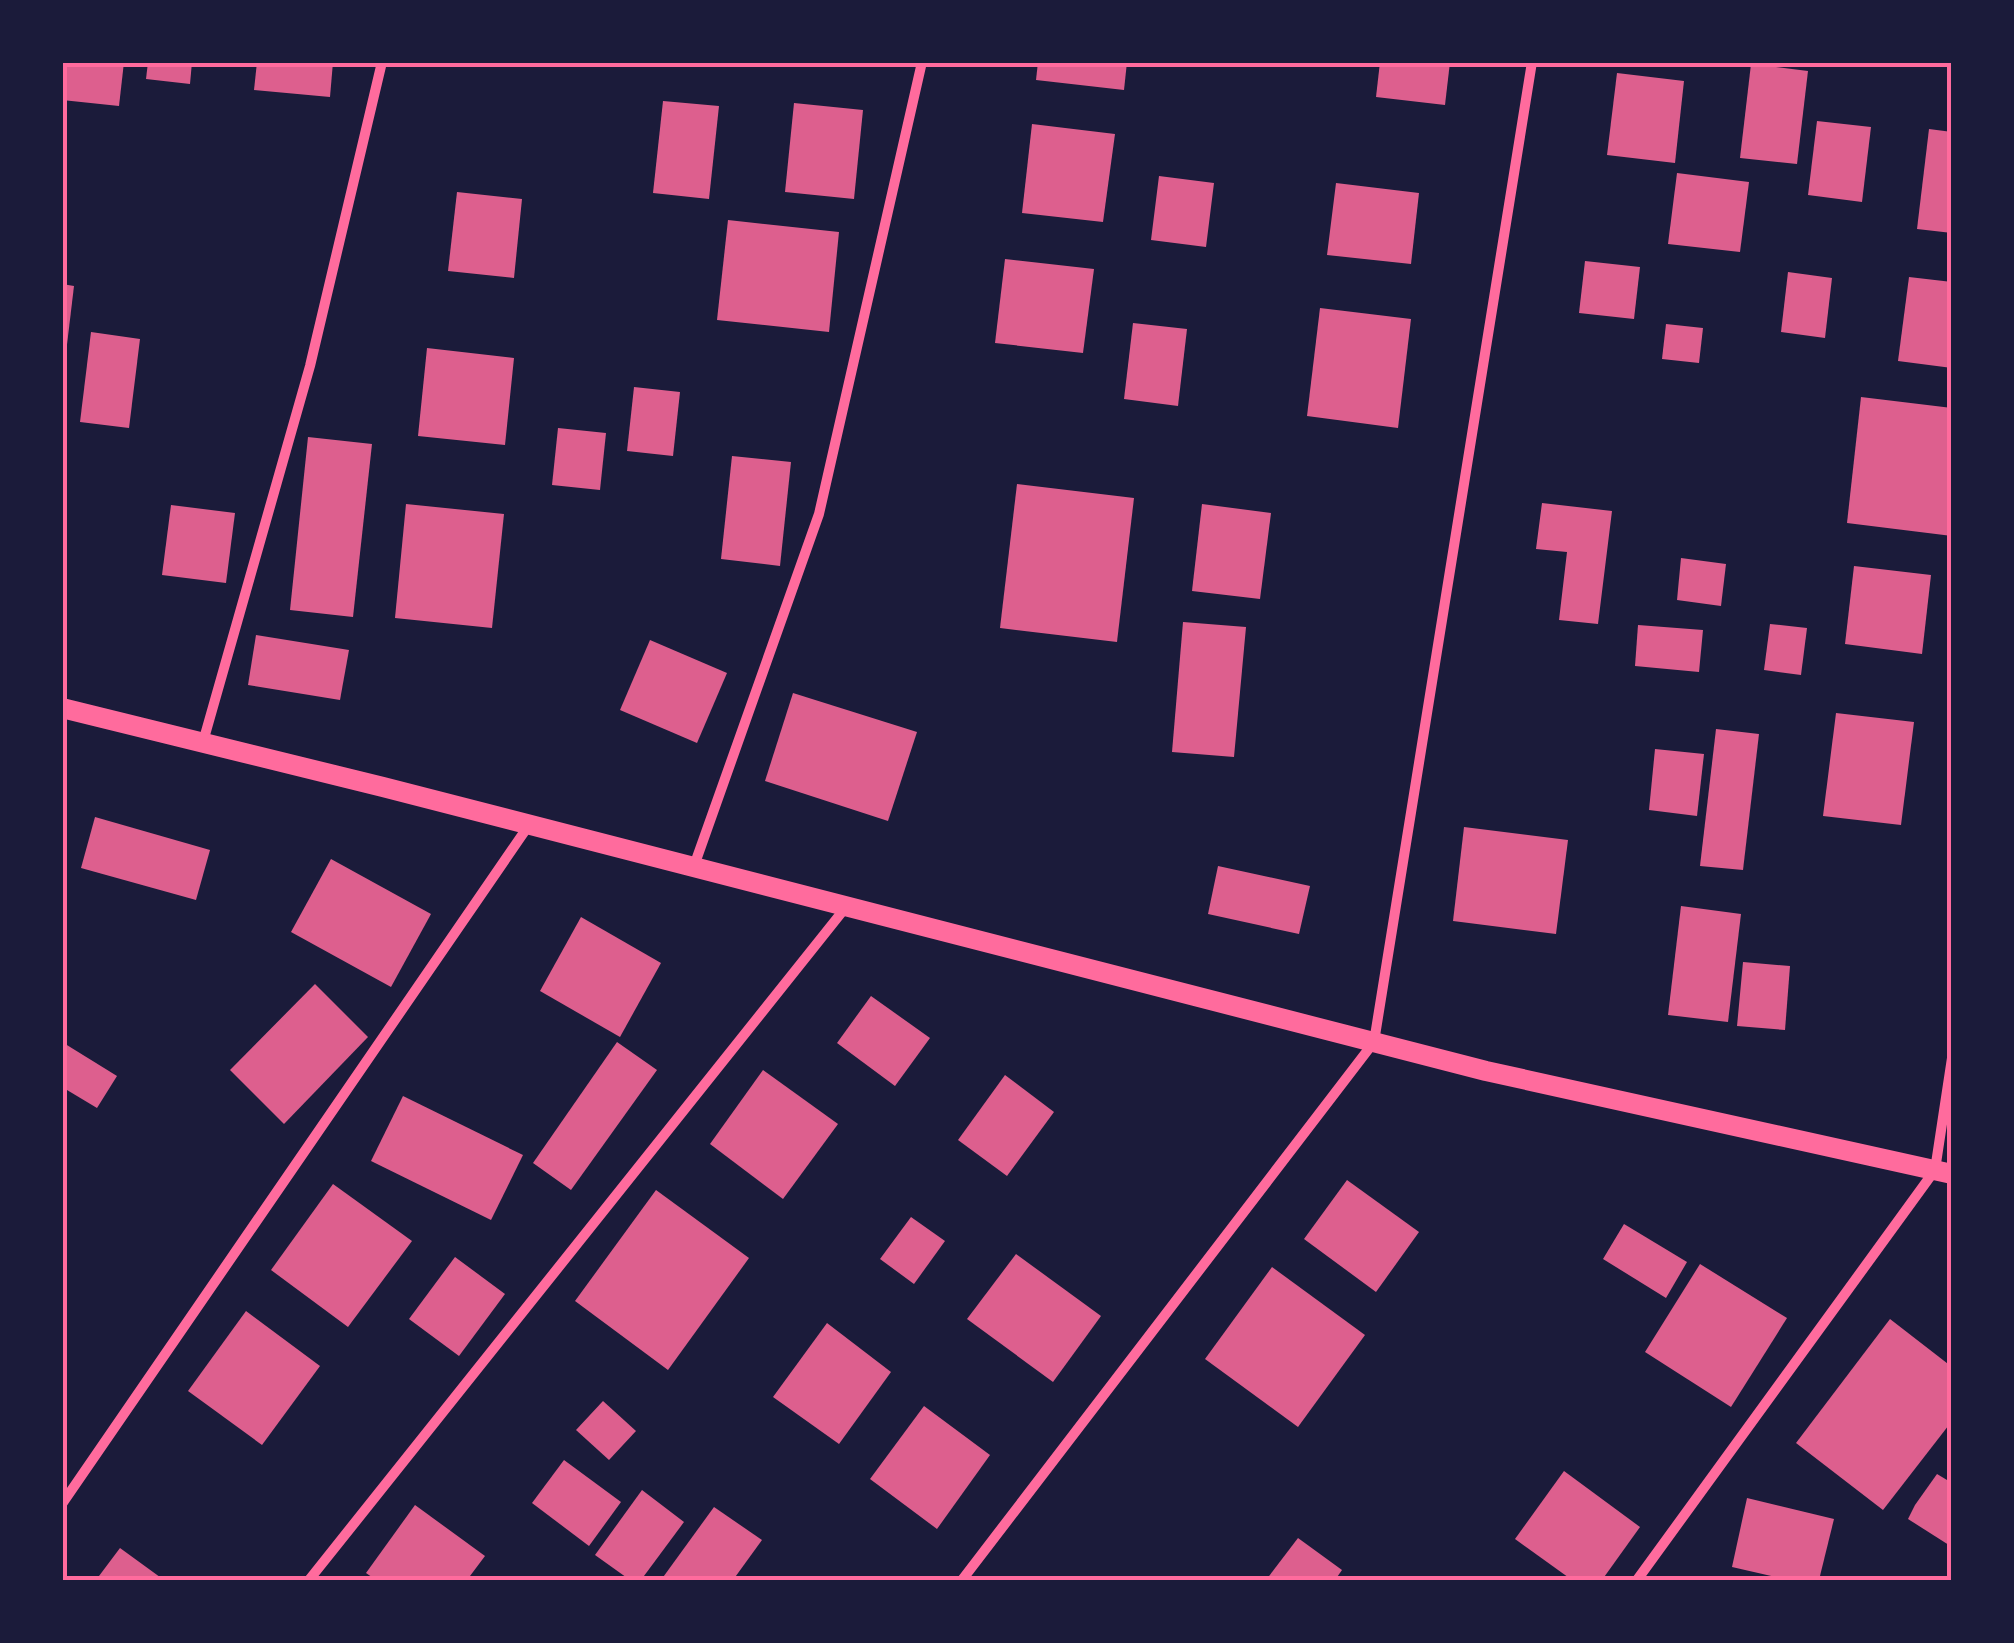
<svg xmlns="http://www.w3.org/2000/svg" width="2014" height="1643" viewBox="0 0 2014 1643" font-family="Lato,sans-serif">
  <rect width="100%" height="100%" fill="#1b1b3a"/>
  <g fill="#dd5f8e">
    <path d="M62,62h62l-5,44 -57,-6z"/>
    <path d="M148,62h44l-2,22 -44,-5z"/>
    <path d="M257,62h76l-3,35 -76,-7z"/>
    <path d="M1038,62h89l-3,28 -88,-10z"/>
    <path d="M1380,62h70l-5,43 -69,-8z"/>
    <path d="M1751,64l57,7 -11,93 -57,-6z"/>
    <path d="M1617,73l67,8 -9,82 -68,-8z"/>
    <path d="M663,101l56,5 -10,93 -56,-6z"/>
    <path d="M794,103l69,7 -9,89 -69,-7z"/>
    <path d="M1817,121l54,6 -9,75 -54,-7z"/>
    <path d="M1032,124l83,10 -12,88 -81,-9z"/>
    <path d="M1929,129l23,3v101l-35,-4z"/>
    <path d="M1677,173l72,9 -9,70 -72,-8z"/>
    <path d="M1159,176l55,7 -8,64 -55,-7z"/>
    <path d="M1336,183l83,10 -8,71 -84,-9z"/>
    <path d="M457,192l65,7 -8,79 -66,-7z"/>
    <path d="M728,220l111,12 -10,100 -112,-12z"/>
    <path d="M1005,259l89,10 -11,84 -88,-10z"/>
    <path d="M1585,261l55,6 -6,52 -55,-6z"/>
    <path d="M1788,272l44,6 -7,60 -44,-6z"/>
    <path d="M1909,277l43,5v86l-54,-7z"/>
    <path d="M62,284l12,2 -8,67h-4z"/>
    <path d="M1320,308l91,11 -13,109 -91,-12z"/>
    <path d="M1133,323l54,6 -9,77 -54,-7z"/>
    <path d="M1666,324l37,4 -4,35 -37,-4z"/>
    <path d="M91,332l49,7 -11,89 -49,-6z"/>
    <path d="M427,348l87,10 -9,87 -87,-9z"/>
    <path d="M634,387l46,5 -7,64 -46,-5z"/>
    <path d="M1861,397l91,11v128l-105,-13z"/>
    <path d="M558,428l48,5 -6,57 -48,-5z"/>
    <path d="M308,437l64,7 -19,173 -63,-7z"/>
    <path d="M732,456l59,6 -11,104 -59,-7z"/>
    <path d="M1017,484l117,14 -17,144 -117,-14z"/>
    <path d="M1542,503l70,8 -14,113 -39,-4 8,-68 -31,-3z"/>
    <path d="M406,504l98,10 -12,114 -97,-10z"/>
    <path d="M1202,504l69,9 -11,86 -68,-8z"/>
    <path d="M171,505l64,8 -9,70 -64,-8z"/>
    <path d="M1681,558l45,6 -5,42 -44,-6z"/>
    <path d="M1854,566l77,9 -9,79 -77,-10z"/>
    <path d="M1183,622l63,5 -12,130 -62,-5z"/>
    <path d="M1770,624l37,4 -6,47 -37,-5z"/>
    <path d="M1638,625l65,5 -4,42 -64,-6z"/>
    <path d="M256,635l93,15 -9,50 -92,-15z"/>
    <path d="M650,640l77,33 -30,70 -77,-33z"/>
    <path d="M793,693l124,39 -29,89 -123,-40z"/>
    <path d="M1836,713l78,9 -13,103 -78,-9z"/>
    <path d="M1716,729l43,5 -16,136 -43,-4z"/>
    <path d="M1655,749l49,5 -7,62 -48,-6z"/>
    <path d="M95,817l115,33 -14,50 -115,-32z"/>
    <path d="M1464,827l104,13 -12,94 -103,-13z"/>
    <path d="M331,859l100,55 -40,73 -100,-55z"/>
    <path d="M1218,866l92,20 -11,48 -91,-20z"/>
    <path d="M1681,906l60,8 -13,108 -60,-7z"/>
    <path d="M581,917l80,46 -41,74 -80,-46z"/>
    <path d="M1743,962l47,4 -5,64 -48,-4z"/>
    <path d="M315,984l53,53 -84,87 -54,-54z"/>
    <path d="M871,996l59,42 -35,48 -58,-43z"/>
    <path d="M62,1042l55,34 -20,32 -35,-21z"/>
    <path d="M617,1042l40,28 -86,120 -38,-27z"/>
    <path d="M763,1070l75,54 -55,75 -73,-55z"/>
    <path d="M1005,1075l49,37 -47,64 -49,-36z"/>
    <path d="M403,1096l120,59 -32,65 -120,-59z"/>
    <path d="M1347,1180l72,52 -43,60 -72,-53z"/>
    <path d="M333,1184l79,57 -64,86 -77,-57z"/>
    <path d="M656,1190l93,68 -81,112 -93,-69z"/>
    <path d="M911,1217l34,24 -31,43 -34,-25z"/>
    <path d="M1624,1224l63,38 -21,36 -63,-39z"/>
    <path d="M1016,1254l85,62 -48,66 -86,-63z"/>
    <path d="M455,1257l50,37 -46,62 -50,-37z"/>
    <path d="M1700,1264l87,54 -56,89 -86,-55z"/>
    <path d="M1272,1267l93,68 -67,92 -93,-68z"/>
    <path d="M246,1311l74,55 -58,79 -74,-54z"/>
    <path d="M1890,1319l62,48v54l-69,89 -87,-67z"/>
    <path d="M827,1323l64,49 -52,72 -66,-47z"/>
    <path d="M603,1401l33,30 -27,29 -33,-30z"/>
    <path d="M924,1406l66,49 -53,74 -67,-50z"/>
    <path d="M564,1460l57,42 -32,44 -57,-43z"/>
    <path d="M1564,1471l76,56 -38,53h-30l-57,-41z"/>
    <path d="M1937,1474l15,9v64l-44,-28 7,-14z"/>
    <path d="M642,1490l42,32 -43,58h-11l-35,-25z"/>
    <path d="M1747,1498l87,21 -15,61h-30l-57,-13z"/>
    <path d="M415,1505l70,51 -18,24h-91l-10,-7z"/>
    <path d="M714,1507l48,33 -29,40h-72z"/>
    <path d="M1298,1538l44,32 -7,10h-69z"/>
    <path d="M120,1548l44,32h-68z"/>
  </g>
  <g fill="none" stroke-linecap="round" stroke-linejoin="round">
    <g stroke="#ff6b9d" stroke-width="10">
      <path d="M203,742l107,-376 72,-304"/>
      <path d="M694,866l125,-352 103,-452"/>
      <path d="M62,1504l467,-679"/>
      <path d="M309,1580l537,-673"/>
      <path d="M962,1580l412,-538 158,-980"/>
      <path d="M1637,1580l298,-410 17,-112"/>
    </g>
    <path stroke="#ff6b9d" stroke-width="20" d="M62,708l321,79 1103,284 466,103"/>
  </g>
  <rect width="2014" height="1643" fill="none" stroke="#1b1b3a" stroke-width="130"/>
  <rect x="65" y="65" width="1884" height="1513" fill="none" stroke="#ff6b9d" stroke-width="4"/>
</svg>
